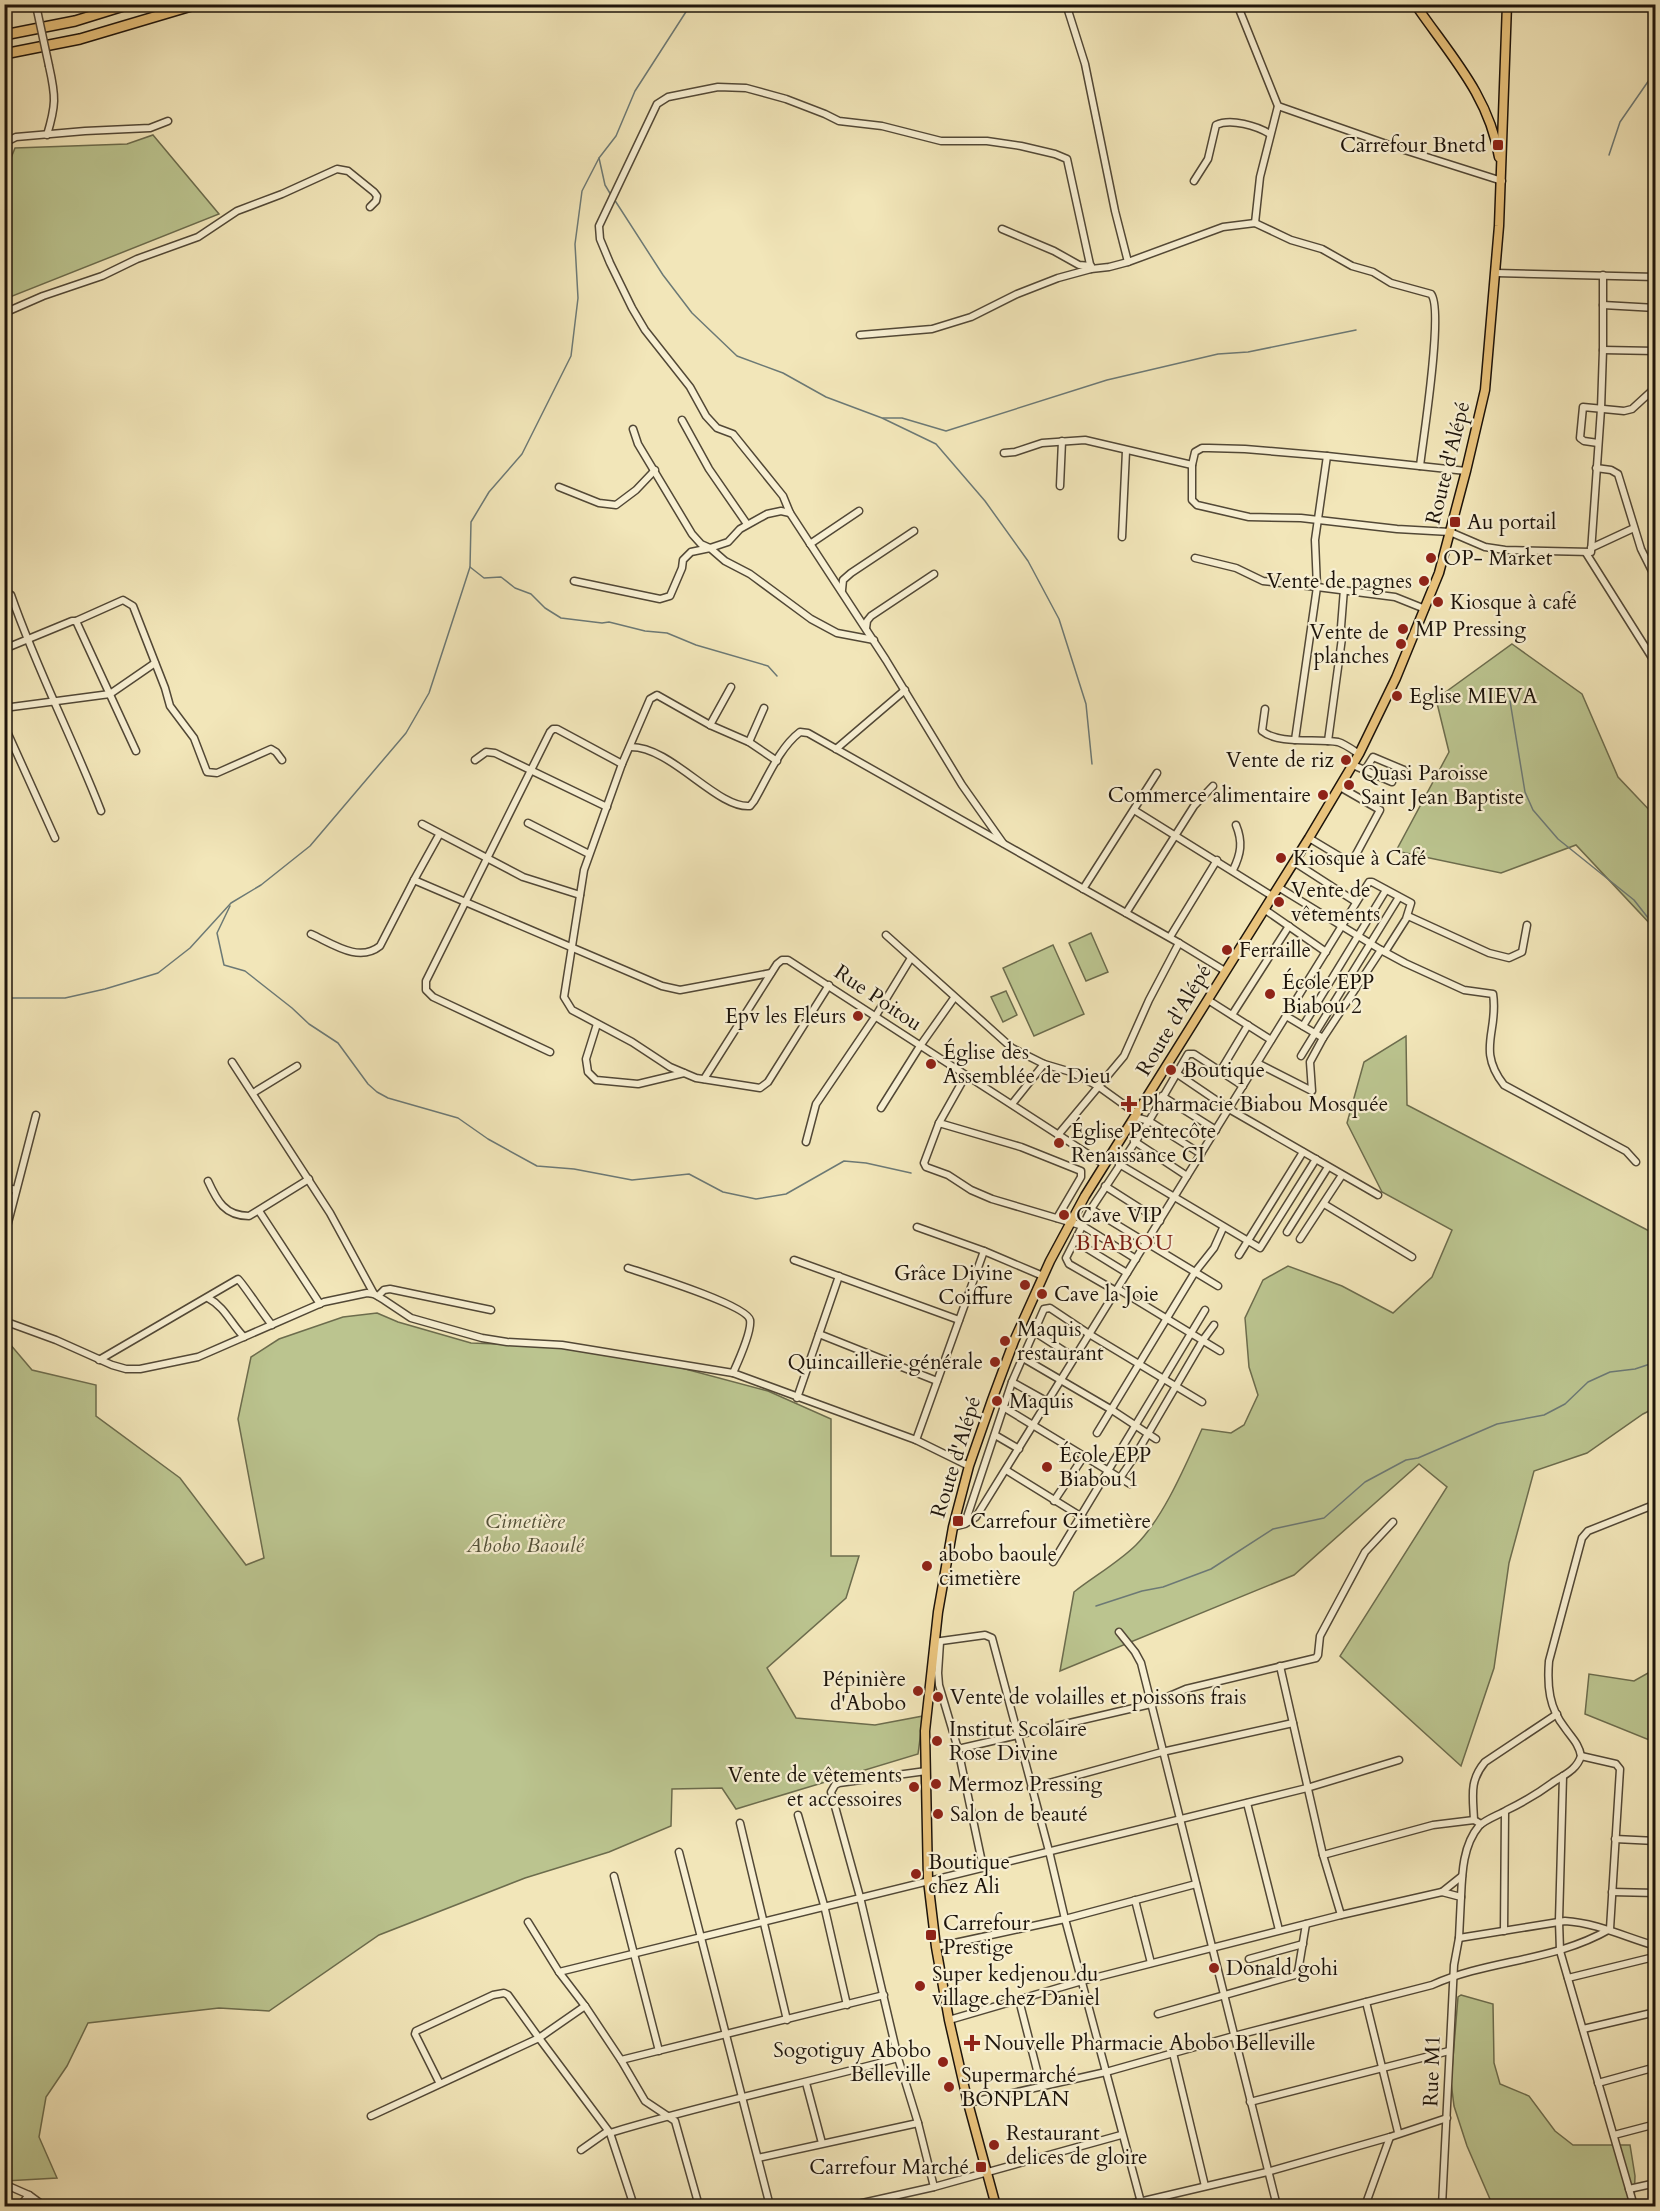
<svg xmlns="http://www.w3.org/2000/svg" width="1660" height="2211" viewBox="0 0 1660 2211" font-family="Cardo,serif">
  <rect width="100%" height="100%" fill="#f2e6b9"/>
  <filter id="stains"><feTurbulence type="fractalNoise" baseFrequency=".00333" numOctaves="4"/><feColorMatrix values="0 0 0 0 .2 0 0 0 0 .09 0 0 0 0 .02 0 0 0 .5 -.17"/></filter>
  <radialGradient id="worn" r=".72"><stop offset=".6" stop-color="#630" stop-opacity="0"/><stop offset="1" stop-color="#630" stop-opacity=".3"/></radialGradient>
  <g fill="#bbc48f" stroke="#6c6c4d" stroke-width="1.5">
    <path d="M153,135l66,79 -214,85v-126l10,-25 112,-4z"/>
    <path d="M1512,644l70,50 36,83 37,39v113l-79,-84 -75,28 -105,-22 53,-99 -13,-53z"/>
    <path d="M1091,933l17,39 -22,9 -17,-38z"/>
    <path d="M1053,945l31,69 -50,22 -31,-68z"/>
    <path d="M1006,991l11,24 -14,7 -12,-25z"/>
    <path d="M1406,1036l1,69 248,129v174l-12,6 -56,39 -53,18 -25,92 -15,105 -33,98 -121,-110 107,-169 -28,-23 -125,111 -234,96 14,-79c19,-15 45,-30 62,-47 28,-28 50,-81 66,-116l29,4 13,-8 14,-30 -9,-28 -4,-49 18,-38 25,-14 54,20 51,27 39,-36 20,-47 -70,-38 -35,-69 17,-61z"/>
    <path d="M377,1313l21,9 73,21 82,3 106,16 109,29 63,28v137h28l-13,42 -79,70 29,50 79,7 48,-9 -5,38 -182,55 -14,-21 -50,1 -1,37 -62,26 -84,26 -146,57 -110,76 -50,-3 -131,15 -21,43 -21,31 -7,40 18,41 -52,3 -1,-844 28,33 64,15v31l84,62 66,87 18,-7 -26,-139 13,-62 28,-18 64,-22z"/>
    <path d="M1655,1669v87l-3,-15 -67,-27 4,-40 45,7z"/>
    <path d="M1461,1995l32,9 1,59 6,21 29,12 26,35 18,14h57l5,31 -1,27 4,3h-145l-26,-60 -13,-40 -3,-24 7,-85z"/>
  </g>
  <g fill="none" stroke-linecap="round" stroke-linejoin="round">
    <g stroke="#6c7975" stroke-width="1.5">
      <path d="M1609,155l11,-33 36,-52"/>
      <path d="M599,158l6,27 6,10"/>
      <path d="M614,199l49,76 29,38 45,43 46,17 43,24 56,21 54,26 49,57 43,60 31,58 27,85 6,60"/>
      <path d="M883,418h19l44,13 161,-51 111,-26 30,-2 108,-22"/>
      <path d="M470,567l14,11 17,-1 14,11 16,6 14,14 16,10 41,5 7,-1 36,9 22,2 29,12 72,21 9,10"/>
      <path d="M1510,701l15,91 8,18 25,29 76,61 22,28"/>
      <path d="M230,906l-13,27 7,32 21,6 47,37 17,16 29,19 30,41 9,8 11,6 70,20 30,21 49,27 37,3 58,11 57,-6 34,18 33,7 30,-5 58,-33 22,2 45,10"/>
      <path d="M4,998h61l40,-9 53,-16 32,-25 41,-45 30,-18 49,-39 96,-113 23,-40 30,-92 11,-34 1,-45 18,-30 33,-38 49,-98 7,-58 -3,-54 7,-53 17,-33 17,-22 19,-45 56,-87"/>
      <path d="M1096,1606l46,-15 21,-4 48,-18 62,-40 51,-11 41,-36 41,-22 12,-2 79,-34 47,-9 21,-11 23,-22 22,-10 25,-3 21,-7"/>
    </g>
    <g stroke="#524836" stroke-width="9">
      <g id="minor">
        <path d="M1066,4l19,60 30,147 13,51"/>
        <path d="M1237,4l41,102 117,41 107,34"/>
        <path d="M47,135c9,-30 9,-38 2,-69"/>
        <path d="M4,143l12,-6 69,-6 65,-3 18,-7"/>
        <path d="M1194,181l14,-22 8,-34c15,-7 41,1 54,9"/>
        <path d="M1255,223l5,-46 18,-71"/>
        <path d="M1002,229l52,22 25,14 12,1"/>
        <path d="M1496,273l160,4"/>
        <path d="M1603,305l53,3"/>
        <path d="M4,313l39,-17 59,-20 35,-17 61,-22 39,-26 45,-17 55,-25 11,2 26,21 3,4 -1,5 -6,6"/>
        <path d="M860,335l72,-6 39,-12 46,-23 41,-16 33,-9"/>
        <path d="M1603,350l53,1"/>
        <path d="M682,420l27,49 38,55"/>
        <path d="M633,429l5,15 54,90 9,10 9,4 18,-6 12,-13 27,-15 14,-3 9,2"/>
        <path d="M1598,443l-14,-2 -4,-3 3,-31 41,4 8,-2 24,-22"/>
        <path d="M1004,453l11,-1 27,-9 43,-3 107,25"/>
        <path d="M1327,456l-12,84 2,47 78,10 30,12"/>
        <path d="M1596,468l15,2 7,4 23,75 15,30"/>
        <path d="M1466,471l-139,-15 -82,-7 -36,-1h-7l-7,4 -3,13v35l5,5 52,12 52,1 96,11 53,3 35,15 20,3 86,2 10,-143 2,-59v-75"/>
        <path d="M1060,486l2,-45"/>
        <path d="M559,487l40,16 17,2 20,-15 19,-20"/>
        <path d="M1122,537l4,-86"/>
        <path d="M810,544l49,-33"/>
        <path d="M1591,548l43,-20"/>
        <path d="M1586,553l70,111"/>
        <path d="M1195,558l41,10 27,13 54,6 -22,153"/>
        <path d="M574,581l86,18 10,-3 12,-28 1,-8 8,-8 19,-4 15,13 25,13 61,45 26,14 37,7"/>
        <path d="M842,590l1,-10 8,-7 63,-42"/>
        <path d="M4,591l7,4c26,75 62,144 90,216"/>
        <path d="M76,621l47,-21 10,6 32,82 5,18 24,32 13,34 10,1 54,-24 5,3 6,8"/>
        <path d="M866,628l1,-7 4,-5 63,-42"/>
        <path d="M4,649l68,-28h4l60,130"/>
        <path d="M4,708l106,-14 45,-31"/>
        <path d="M1265,709l-3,22c17,14 55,7 76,11 7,2 15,8 21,12"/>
        <path d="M4,725l51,113"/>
        <path d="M710,725l21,-38"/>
        <path d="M1328,741l14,-103 -1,-11 3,-38"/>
        <path d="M749,742l15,-34"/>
        <path d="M630,747c41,-1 87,62 120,59l4,-5c13,-22 25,-53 46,-69l8,1 371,210 46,28"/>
        <path d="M836,749l69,-59"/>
        <path d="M475,760l11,-8 9,1 112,54"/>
        <path d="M777,761l-28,-19 -39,-17 -53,-30 -7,4 -28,65 -38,106 -20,127 8,13 60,32 38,25 26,11 64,10 8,-6 61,-97"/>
        <path d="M1353,765l39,17"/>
        <path d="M1365,770l8,-13 31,13"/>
        <path d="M1134,810l138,86"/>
        <path d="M528,823l61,31"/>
        <path d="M422,824l101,53 57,18"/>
        <path d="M1309,838l40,24 4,-2 27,-50 -40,-23"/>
        <path d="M1003,843l-41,-58 -76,-125 -96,-147 -7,-17 -50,-62 -16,-6 -11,-12 -16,-29 -45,-57 -13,-22 -22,-45 -10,-24 -1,-13 58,-122 11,-7 50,-10 28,1 40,11 39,15 14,7 43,5 59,15h46l34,5 34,8 12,5 24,110 18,-2 19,-5 95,-35 32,-4 36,17 31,9 30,17 21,6 18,11 40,11c13,15 -8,146 -11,172"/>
        <path d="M1294,862l62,40"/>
        <path d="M1233,870c8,-16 10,-28 3,-45"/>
        <path d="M414,880l25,-45"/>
        <path d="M1278,887l103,63 -58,88 -37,-22"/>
        <path d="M1083,889l74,-116"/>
        <path d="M1264,909l62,43"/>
        <path d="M1126,913l68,-107 19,-20"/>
        <path d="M1408,916l81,37 20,5 13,-6 5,-27"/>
        <path d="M311,934c22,10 48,29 69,12l34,-66 248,106 18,4 91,-17"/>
        <path d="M886,935l126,113 32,16 27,8 27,14 39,28"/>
        <path d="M1170,937l47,-77"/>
        <path d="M1381,950l24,13 59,27 29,4c6,37 -17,55 11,91l122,66 10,11"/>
        <path d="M1208,1000l63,40"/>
        <path d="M1232,1015l57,-89"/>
        <path d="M597,1024l-11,35 2,13 8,8 42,4 46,-11"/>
        <path d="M1303,1026l83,-136"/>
        <path d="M550,1052l-117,-55 -7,-7v-9l124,-249 3,-3h4l65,35"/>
        <path d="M1301,1056l98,-159"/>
        <path d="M232,1062l98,151 44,81"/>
        <path d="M1257,1063l55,28 -2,-29 13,-24"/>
        <path d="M1221,1070l27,-45"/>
        <path d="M1176,1073l53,36 149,86"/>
        <path d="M966,1075l-27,48 82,24 60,24v6l-24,41"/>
        <path d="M704,1079l73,-115 5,-4h6l317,205"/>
        <path d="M253,1093l44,-27"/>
        <path d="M1162,1096l54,34"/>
        <path d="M1012,1104l32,-40"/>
        <path d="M881,1108l39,-62 34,-48"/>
        <path d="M1135,1117l14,4 52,33"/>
        <path d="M939,1123l-15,40 2,4 22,8 23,15 21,9 91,27 53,33"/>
        <path d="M1058,1135l66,-79 25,-56 30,-57"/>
        <path d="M1134,1141l53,35"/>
        <path d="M806,1142l10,-38 59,-87 36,-59"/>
        <path d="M1119,1164l141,84 56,-89"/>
        <path d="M208,1181c9,20 17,35 41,35l60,-37"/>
        <path d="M1105,1186l55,35"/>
        <path d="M4,1187l12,3"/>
        <path d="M1324,1204l88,53"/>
        <path d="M1091,1209l127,77"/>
        <path d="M259,1211l61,93"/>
        <path d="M917,1227l67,24 59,25"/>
        <path d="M1287,1232l41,-65"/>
        <path d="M4,1238l32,-123"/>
        <path d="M1300,1239l42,-64"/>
        <path d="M1075,1241l52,32"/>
        <path d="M1239,1255l64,-103"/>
        <path d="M794,1260l165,60"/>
        <path d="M628,1268c18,6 119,37 122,52 2,11 -12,42 -17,53l183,67 53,26"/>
        <path d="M1118,1289l102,62"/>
        <path d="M1116,1291l-47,-27 -3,-6 25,-49 58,-88 39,-67h6l49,32"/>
        <path d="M378,1296l6,-6 6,-1 101,21"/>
        <path d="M208,1298c17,9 23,26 36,39"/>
        <path d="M4,1321l52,19 56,25 14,4h14l58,-12 126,-55 43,-9 7,1 10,6 27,18 71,20 25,4 55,3 171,28"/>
        <path d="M1033,1331l42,27"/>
        <path d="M819,1334l118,47"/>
        <path d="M1023,1358l89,52 44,29"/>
        <path d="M99,1360l139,-81c4,3 27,38 34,46"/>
        <path d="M1012,1382l36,20"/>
        <path d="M797,1398l42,-122"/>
        <path d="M1003,1407l127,77"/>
        <path d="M1097,1433l98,-161 19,-24 9,-20"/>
        <path d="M995,1435l24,14"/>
        <path d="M916,1440l68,-189"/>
        <path d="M1006,1470l84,52"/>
        <path d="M1120,1478l15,-22 68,-116 11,-15"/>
        <path d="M1054,1501l30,-45"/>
        <path d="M965,1523l47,-141 32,-73 6,-1 39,26 113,68"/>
        <path d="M953,1527l12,-3 11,-7 393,-635h3l39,21 -5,16 -21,33"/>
        <path d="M1053,1562l152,-252"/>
        <path d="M1119,1632l16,20 6,11 136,543"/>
        <path d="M934,1642l51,-7 7,3 57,213 16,68 77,287"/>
        <path d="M940,1642l-2,31 1,12 19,64 25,118"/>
        <path d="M1280,1666l43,189 18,60"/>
        <path d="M958,1749l193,-45 35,-15 130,-31 2,-3 2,-19 45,-84 28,-30"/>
        <path d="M926,1771l-87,12 -4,2 -4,7 29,105 38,161 20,65 16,64"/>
        <path d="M1563,1776l-4,145 1,30 74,255"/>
        <path d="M1031,1788l131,-36 131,-29"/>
        <path d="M1247,1803l32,127"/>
        <path d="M798,1815l26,90 23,100"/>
        <path d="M1474,1820c-1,-24 -5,-39 11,-58l72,-48"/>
        <path d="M740,1823l47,197"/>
        <path d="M1615,1839l41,2"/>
        <path d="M679,1852l91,354"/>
        <path d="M1323,1855l110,-30 41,-5 7,4"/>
        <path d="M614,1876l45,175"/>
        <path d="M1442,1892l20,-16"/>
        <path d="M1612,1892l44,1"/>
        <path d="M1461,1897c1,-24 2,-52 18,-71 7,-7 20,-11 28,-16 17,-8 33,-18 48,-29 11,-7 22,-12 26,-25 -2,-12 -9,-18 -16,-28 -16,-20 -18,-42 -16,-67l33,-123 6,-7 68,-27"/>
        <path d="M1135,1900l16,63"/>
        <path d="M528,1922l31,50 26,34 36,54 24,41 30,20 24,85"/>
        <path d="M1504,1931l1,-119"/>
        <path d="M1459,1938l106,-17c32,2 60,16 91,25"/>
        <path d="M1652,1945l4,19"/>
        <path d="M936,1947l129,-28 131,-35"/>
        <path d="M1249,1959l54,-15"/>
        <path d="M559,1972l748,-184 92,-28"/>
        <path d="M1568,1978l86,-21"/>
        <path d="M1019,2000l22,86"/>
        <path d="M1366,2002l32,130"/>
        <path d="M585,2006l-46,32 71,95 24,73"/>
        <path d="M1158,2014l137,-39 3,-3 8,-48"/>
        <path d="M949,2020l133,-39 259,-66 101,-23 19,5 -2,41 -5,27 -12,241"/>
        <path d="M1583,2029l73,-17"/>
        <path d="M1173,2053l32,133"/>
        <path d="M621,2060l263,-65"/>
        <path d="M806,2083l16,60"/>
        <path d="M1598,2083l58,-16"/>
        <path d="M1250,2102l199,-51"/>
        <path d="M968,2103l138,-31 128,-36 198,-51c58,-26 121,-23 178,-56l10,-160 -4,-5 -35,-8"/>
        <path d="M371,2116l168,-78 -31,-43 -4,-2 -11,2 -77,36 -1,3 25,50"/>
        <path d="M610,2133c95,-29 193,-49 288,-75"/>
        <path d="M1614,2135l42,-11"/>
        <path d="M581,2150l27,-19"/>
        <path d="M758,2158l160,-35"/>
        <path d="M4,2184l25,11 15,11"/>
        <path d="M1629,2189l27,-6"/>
        <path d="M20,2206l9,-11"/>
        <path d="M849,2206l85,-19 187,-52"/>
        <path d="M1122,2206l145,-34 123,-35 57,-19"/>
        <path d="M1365,2206l25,-69"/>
      </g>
    </g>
    <g stroke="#1d140b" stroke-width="11">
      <g id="major">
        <path d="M1415,4c34,50 74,91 84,153"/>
        <path d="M996,2206l-28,-103 -19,-83 -13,-73 -8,-67 -3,-149 13,-119 15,-85 16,-61 23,-66 22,-59 36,-80 35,-65 224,-358 50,-84 37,-76 43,-105 27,-102 19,-81 14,-164 8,-222"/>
      </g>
    </g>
    <g stroke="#1d140b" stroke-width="12">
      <g id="highway">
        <path d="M4,35l71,-14 55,-17"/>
        <path d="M4,54l76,-15 118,-35"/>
      </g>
    </g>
    <use href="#minor" stroke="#f7efd2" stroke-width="6"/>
    <use href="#major" stroke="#e9c37c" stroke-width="8"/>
    <use href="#highway" stroke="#e9c37c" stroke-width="9"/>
    <g stroke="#524836" stroke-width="9" stroke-linecap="butt">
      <path id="minor-bridge" d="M37,10l12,56"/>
    </g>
    <use href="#minor-bridge" stroke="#f7efd2" stroke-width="6"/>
  </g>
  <g fill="#8f2418" stroke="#f7efd2" stroke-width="2">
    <rect x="1492" y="139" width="12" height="12" rx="3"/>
    <rect x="1449" y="516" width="12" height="12" rx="3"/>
    <circle cx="1431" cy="558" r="6"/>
    <circle cx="1424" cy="581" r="6"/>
    <circle cx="1438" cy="602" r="6"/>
    <circle cx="1403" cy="629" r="6"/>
    <circle cx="1401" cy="644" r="6"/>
    <circle cx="1397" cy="696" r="6"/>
    <circle cx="1346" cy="760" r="6"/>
    <circle cx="1349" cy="785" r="6"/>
    <circle cx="1323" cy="795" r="6"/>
    <circle cx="1281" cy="858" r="6"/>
    <circle cx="1279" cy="902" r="6"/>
    <circle cx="1227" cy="950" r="6"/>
    <circle cx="1270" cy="994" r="6"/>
    <circle cx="858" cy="1016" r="6"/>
    <circle cx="931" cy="1064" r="6"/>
    <circle cx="1171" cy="1070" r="6"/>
    <path d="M1126 1095h6v6h6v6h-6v6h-6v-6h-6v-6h6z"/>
    <circle cx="1059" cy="1143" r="6"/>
    <circle cx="1064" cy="1215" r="6"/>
    <circle cx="1025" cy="1285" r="6"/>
    <circle cx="1042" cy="1294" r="6"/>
    <circle cx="1005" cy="1341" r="6"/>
    <circle cx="995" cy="1362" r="6"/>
    <circle cx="997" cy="1401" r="6"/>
    <circle cx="1047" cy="1467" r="6"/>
    <rect x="952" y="1515" width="12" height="12" rx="3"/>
    <circle cx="927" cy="1566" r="6"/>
    <circle cx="918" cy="1691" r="6"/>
    <circle cx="938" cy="1697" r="6"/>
    <circle cx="937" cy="1741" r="6"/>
    <circle cx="936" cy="1784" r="6"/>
    <circle cx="914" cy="1787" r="6"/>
    <circle cx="938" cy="1814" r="6"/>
    <circle cx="916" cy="1874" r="6"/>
    <rect x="925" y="1929" width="12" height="12" rx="3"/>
    <circle cx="1214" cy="1968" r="6"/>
    <circle cx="920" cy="1986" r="6"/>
    <path d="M969 2034h6v6h6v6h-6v6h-6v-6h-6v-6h6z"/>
    <circle cx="943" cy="2062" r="6"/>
    <circle cx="949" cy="2087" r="6"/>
    <circle cx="994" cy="2145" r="6"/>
    <rect x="975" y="2161" width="12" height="12" rx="3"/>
  </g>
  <g text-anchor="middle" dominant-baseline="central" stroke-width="4.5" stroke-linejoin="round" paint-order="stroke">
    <g font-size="21" fill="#1d140b" stroke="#f7efd2" text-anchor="start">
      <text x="1486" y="145" text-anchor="end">Carrefour Bnetd</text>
      <text x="1467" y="522">Au portail</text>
      <text x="1443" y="558">OP- Market</text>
      <text x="1412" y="581" text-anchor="end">Vente de pagnes</text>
      <text x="1450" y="602">Kiosque à café</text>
      <text x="1415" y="629">MP Pressing</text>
      <text x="1389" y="632" text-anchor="end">Vente de<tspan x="1389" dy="24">planches</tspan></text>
      <text x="1409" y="696">Eglise MIEVA</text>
      <text x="1334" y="760" text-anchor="end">Vente de riz</text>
      <text x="1361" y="773">Quasi Paroisse<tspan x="1361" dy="24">Saint Jean Baptiste</tspan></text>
      <text x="1311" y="795" text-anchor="end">Commerce alimentaire</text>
      <text x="1293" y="858">Kiosque à Café</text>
      <text x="1291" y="890">Vente de<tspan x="1291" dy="24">vêtements</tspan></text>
      <text x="1239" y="950">Ferraille</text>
      <text x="1282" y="982">École EPP<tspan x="1282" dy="24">Biabou 2</tspan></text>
      <text x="846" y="1016" text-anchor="end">Epv les Fleurs</text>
      <text x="943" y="1052">Église des<tspan x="943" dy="24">Assemblée de Dieu</tspan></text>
      <text x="1183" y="1070">Boutique</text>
      <text x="1141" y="1104">Pharmacie Biabou Mosquée</text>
      <text x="1071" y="1131">Église Pentecôte<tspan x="1071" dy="24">Renaissance CI</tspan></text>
      <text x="1076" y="1215">Cave VIP</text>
      <text x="1013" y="1273" text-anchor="end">Grâce Divine<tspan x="1013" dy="24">Coiffure</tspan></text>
      <text x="1054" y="1294">Cave la Joie</text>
      <text x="1017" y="1329">Maquis<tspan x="1017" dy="24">restaurant</tspan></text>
      <text x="983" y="1362" text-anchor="end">Quincaillerie générale</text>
      <text x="1009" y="1401">Maquis</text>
      <text x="1059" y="1455">École EPP<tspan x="1059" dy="24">Biabou 1</tspan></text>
      <text x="970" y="1521">Carrefour Cimetière</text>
      <text x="939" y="1554">abobo baoule<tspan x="939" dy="24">cimetière</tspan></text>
      <text x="906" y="1679" text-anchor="end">Pépinière<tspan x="906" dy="24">d'Abobo</tspan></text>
      <text x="950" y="1697">Vente de volailles et poissons frais</text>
      <text x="949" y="1729">Institut Scolaire<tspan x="949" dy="24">Rose Divine</tspan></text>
      <text x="902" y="1775" text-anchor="end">Vente de vêtements<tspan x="902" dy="24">et accessoires</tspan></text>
      <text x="948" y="1784">Mermoz Pressing</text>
      <text x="950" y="1814">Salon de beauté</text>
      <text x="928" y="1862">Boutique<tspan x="928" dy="24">chez Ali</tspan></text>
      <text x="943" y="1923">Carrefour<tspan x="943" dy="24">Prestige</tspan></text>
      <text x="1226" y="1968">Donald gohi</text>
      <text x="932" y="1974">Super kedjenou du<tspan x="932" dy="24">village chez Daniel</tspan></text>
      <text x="984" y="2043">Nouvelle Pharmacie Abobo Belleville</text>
      <text x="931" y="2050" text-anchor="end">Sogotiguy Abobo<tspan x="931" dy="24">Belleville</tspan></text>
      <text x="961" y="2075">Supermarché<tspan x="961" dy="24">BONPLAN</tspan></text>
      <text x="1006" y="2133">Restaurant<tspan x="1006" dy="24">delices de gloire</tspan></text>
      <text x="969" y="2167" text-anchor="end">Carrefour Marché</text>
    </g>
    <g font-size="21" fill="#1d140b" stroke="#f7efd2">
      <text transform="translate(1448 463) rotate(-76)">Route d'Alépé</text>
      <text transform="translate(878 998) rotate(34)">Rue Poitou</text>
      <text transform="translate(1174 1020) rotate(-59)">Route d'Alépé</text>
      <text transform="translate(956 1457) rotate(-73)">Route d'Alépé</text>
      <text transform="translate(1432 2071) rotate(-88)">Rue M1</text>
    </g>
    <g font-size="21" font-style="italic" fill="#545239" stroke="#f7efd2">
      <text x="525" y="1521">Cimetière<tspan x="525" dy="24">Abobo Baoulé</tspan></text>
    </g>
    <g font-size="22" letter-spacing="1.5" fill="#7a1f14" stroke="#f7efd2">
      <text x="1125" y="1243">BIABOU</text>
    </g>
  </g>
  <rect width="1660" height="2211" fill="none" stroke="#f2e6b9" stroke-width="24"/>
  <rect x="6" y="6" width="1648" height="2199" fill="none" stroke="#1d140b" stroke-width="3"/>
  <rect x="12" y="12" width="1636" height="2187" fill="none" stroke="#1d140b" stroke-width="1.5"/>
  <rect width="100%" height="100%" filter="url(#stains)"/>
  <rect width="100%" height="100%" fill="url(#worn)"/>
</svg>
